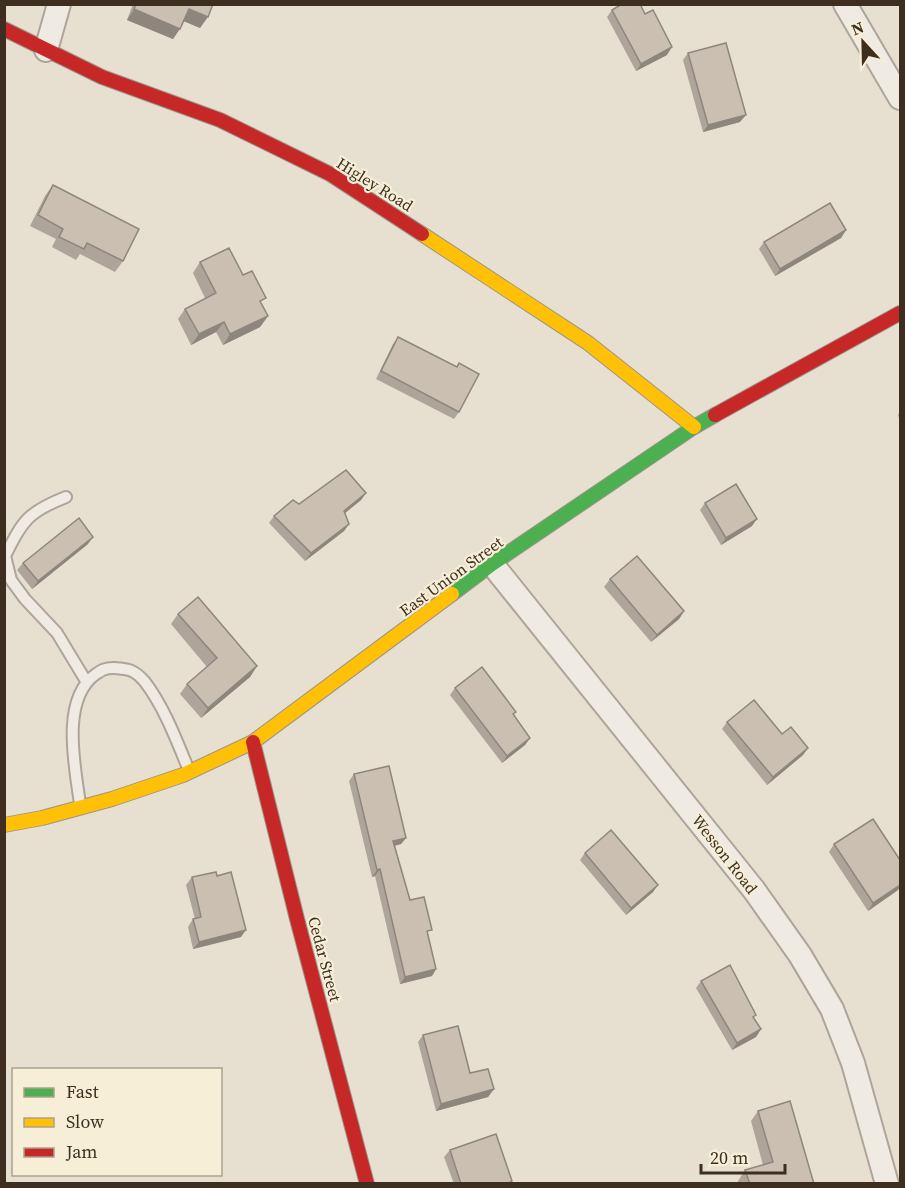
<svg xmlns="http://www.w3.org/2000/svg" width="905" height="1188" viewBox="0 0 905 1188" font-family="'Source Serif 4',serif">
  <rect width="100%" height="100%" fill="#e7e0d1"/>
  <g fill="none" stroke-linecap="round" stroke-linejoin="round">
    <g stroke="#ada599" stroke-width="14">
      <g id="lane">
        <path d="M66,497c-38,15 -43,23 -61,59l6,24 14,19 32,34 29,48"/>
        <path d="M80,804c-5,-37 -20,-105 16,-130 6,-4 9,-6 17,-6 15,1 21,1 32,14 19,25 31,57 43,86"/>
      </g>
    </g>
    <g stroke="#ada599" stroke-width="26">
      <g id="street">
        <path d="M845,4l55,94"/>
        <path d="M46,50l13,-46"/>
        <path d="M492,564l262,326 46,65 32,54 21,54 34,121"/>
      </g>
    </g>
    <g stroke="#9c958a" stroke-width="16">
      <path id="fast" d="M452,594l40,-30 202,-137 21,-12"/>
    </g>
    <g stroke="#9c958a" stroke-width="16">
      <g id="slow">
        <path d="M422,234l166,109 106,84"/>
        <path d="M4,825l38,-7 70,-19 71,-24 70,-33 199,-148"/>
      </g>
    </g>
    <g stroke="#9c958a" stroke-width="16">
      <g id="jam">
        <path d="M4,29l98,48 118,43 110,54 92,60"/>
        <path d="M715,415l185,-102"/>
        <path d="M253,742l44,177 70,265"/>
      </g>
    </g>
    <use href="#lane" stroke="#efebe3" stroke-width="10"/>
    <use href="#street" stroke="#efebe3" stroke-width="22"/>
    <use href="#fast" stroke="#4caf50" stroke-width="14"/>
    <use href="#slow" stroke="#ffc107" stroke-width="14"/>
    <use href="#jam" stroke="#c62828" stroke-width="14"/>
  </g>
  <g fill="#afa499">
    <path d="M133,4h80l-13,24 -16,-7 -11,18 -46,-19z"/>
    <path d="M612,10l55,45 -31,16 -29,-54z"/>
    <path d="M688,53l52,69 -37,10 -20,-72z"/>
    <path d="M53,185l70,76 -8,11 -35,-18 -4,6 -24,-13 4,-8 -26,-13 15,-30z"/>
    <path d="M846,230l-5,8 -66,38 -16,-27 5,-7z"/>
    <path d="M200,262l43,13 19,29 6,12 -8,11 -37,18 -7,-13 -25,13 -13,-26 7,-10 20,-11 -12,-25z"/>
    <path d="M398,337l61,75 -5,7 -78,-40 17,-35z"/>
    <path d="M900,411v10l-2,-6z"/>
    <path d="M366,493l-5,7 -16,13 4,11 -5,7 -39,30 -36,-38 5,-7 25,-12z"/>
    <path d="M705,503l47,23 -31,19 -21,-35z"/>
    <path d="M88,544l-56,45 -15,-19 6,-7z"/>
    <path d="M610,579l74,32 -5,8 -28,23 -47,-55z"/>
    <path d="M178,614l79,52 -7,11 -49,41 -21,-24 7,-10 20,-17 -36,-43z"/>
    <path d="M455,688l59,27 16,23 -5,7 -23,18 -52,-68z"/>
    <path d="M727,722l55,12 26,14 -5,7 -36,30 -45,-56z"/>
    <path d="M354,774l52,64 -5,6 -6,2 15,54 18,35 8,34 -4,7 -32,8 -25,-108 -3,1 -23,-96z"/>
    <path d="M834,844l64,46 -30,21 -39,-59z"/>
    <path d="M585,853l68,39 -27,23 -46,-55z"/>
    <path d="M217,876l24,61 -48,12 -5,-22 5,-8h2l-9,-34 6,-8z"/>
    <path d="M701,981l53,37 7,11 -5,8 -24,13 -36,-62z"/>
    <path d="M423,1035l47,38 24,16 -6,8 -52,14 -18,-69z"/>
    <path d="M758,1111l56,73h-75l-1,-3 7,-11 18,-5 -12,-44z"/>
    <path d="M450,1150l62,31 -1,3h-57l-10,-27z"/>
  </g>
  <g fill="#8e867d">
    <path d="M134,9l46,20 -7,10 -46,-19z"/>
    <path d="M189,9l19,8 -8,11 -19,-8z"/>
    <path d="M672,47l-5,8 -31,16 5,-7z"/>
    <path d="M746,115l-6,7 -37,10 5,-7z"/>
    <path d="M846,230l-5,8 -66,38 5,-7z"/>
    <path d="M268,316l-8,11 -37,18 7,-11z"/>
    <path d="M224,322l-8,10 -25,13 8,-11z"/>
    <path d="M366,493l-5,7 -22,18 5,-7z"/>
    <path d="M757,519l-5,7 -31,19 5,-7z"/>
    <path d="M349,524l-5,7 -39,30 6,-8z"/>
    <path d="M93,537l-5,7 -56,45 6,-8z"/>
    <path d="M684,611l-5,8 -28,23 6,-7z"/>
    <path d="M257,666l-7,11 -49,41 7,-10z"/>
    <path d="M530,738l-5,7 -23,18 5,-7z"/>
    <path d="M808,748l-5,7 -36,30 6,-8z"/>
    <path d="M406,838l-5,6 -13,3 5,-6z"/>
    <path d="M380,869l-5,7 -3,1 5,-7z"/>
    <path d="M658,885l-5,7 -27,23 5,-7z"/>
    <path d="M900,885v2l-2,3 -30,21 5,-8z"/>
    <path d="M246,930l-5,7 -48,12 6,-7z"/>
    <path d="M436,969l-4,7 -32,8 5,-7z"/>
    <path d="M761,1029l-5,8 -24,13 5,-7z"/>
    <path d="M494,1089l-6,8 -52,14 5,-7z"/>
  </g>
  <g fill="#cbbfb2" stroke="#8e867d" stroke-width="1.5">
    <path d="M136,4h77l-5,13 -19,-8 -9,20 -46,-20z"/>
    <path d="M622,4h18l5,10 8,-4 19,37 -31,17 -29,-54z"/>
    <path d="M726,43l20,72 -38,10 -20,-72z"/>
    <path d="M53,185l86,44 -16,32 -36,-18 -3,6 -25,-12 4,-8 -25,-14z"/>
    <path d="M830,203l16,27 -66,39 -16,-27z"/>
    <path d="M229,248l14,27 9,-4 14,27 -6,3 8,15 -38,18 -6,-12 -25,12 -14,-25 31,-16 -16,-31z"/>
    <path d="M398,337l59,30 2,-4 20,11 -20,38 -78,-41z"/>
    <path d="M346,470l20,23 -22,18 5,13 -38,29 -37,-37 19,-16 6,4z"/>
    <path d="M736,484l21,35 -31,19 -21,-35z"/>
    <path d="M79,518l14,19 -55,44 -15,-18z"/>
    <path d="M637,556l47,55 -27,24 -47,-56z"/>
    <path d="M198,597l59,69 -49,42 -21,-24 30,-26 -39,-44z"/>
    <path d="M482,667l34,45 -3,2 17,24 -23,18 -52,-68z"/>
    <path d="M754,700l28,34 9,-7 17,21 -35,29 -46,-55z"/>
    <path d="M389,766l17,72 -13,3 17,59 14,-3 8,33 -5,1 9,38 -31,8 -25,-108 -3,1 -23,-96z"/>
    <path d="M873,819l27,41v25l-27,18 -39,-59z"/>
    <path d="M611,830l47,55 -27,23 -46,-55z"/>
    <path d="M216,872l1,4 14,-4 15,58 -47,12 -6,-23 8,-2 -9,-40z"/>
    <path d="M730,965l26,50 -3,2 8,12 -24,14 -36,-62z"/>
    <path d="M458,1026l12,47 18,-4 6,20 -53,15 -18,-69z"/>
    <path d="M790,1101l24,83h-64l-5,-14 28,-8 -15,-51z"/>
    <path d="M496,1134l16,47 -5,3h-46l-11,-34z"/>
  </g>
  <g text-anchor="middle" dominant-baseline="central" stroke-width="4.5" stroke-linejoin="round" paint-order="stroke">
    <g font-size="16" fill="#3d2e20" stroke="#f7eed8">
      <text transform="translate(375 184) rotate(32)">Higley Road</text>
      <text transform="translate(451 576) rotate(-36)">East Union Street</text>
      <text transform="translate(725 854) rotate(52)">Wesson Road</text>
      <text transform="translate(325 959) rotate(75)">Cedar Street</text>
    </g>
  </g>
  <rect width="905" height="1188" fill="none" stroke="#3d2e20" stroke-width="12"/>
  <rect x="12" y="1068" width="210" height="108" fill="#f7eed8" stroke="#ada18e" stroke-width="1.5"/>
  <rect x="24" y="1088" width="30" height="9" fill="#4caf50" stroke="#ada18e" stroke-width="1.5"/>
  <text x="66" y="1098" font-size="18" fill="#3d2e20">Fast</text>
  <rect x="24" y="1118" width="30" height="9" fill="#ffc107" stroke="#ada18e" stroke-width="1.5"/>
  <text x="66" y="1128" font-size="18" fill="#3d2e20">Slow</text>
  <rect x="24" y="1148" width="30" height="9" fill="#c62828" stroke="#ada18e" stroke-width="1.5"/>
  <text x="66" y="1158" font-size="18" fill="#3d2e20">Jam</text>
  <g transform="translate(863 42) rotate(338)" stroke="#f7eed8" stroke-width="4.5" paint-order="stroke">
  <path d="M0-4.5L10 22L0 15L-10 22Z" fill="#3d2e20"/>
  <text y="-9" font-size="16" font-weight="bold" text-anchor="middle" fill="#3d2e20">N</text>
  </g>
  <path d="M701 1164v9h84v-9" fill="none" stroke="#3d2e20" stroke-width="3"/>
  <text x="710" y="1164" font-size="18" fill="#3d2e20" stroke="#f7eed8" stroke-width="4.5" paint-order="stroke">20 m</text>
</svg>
